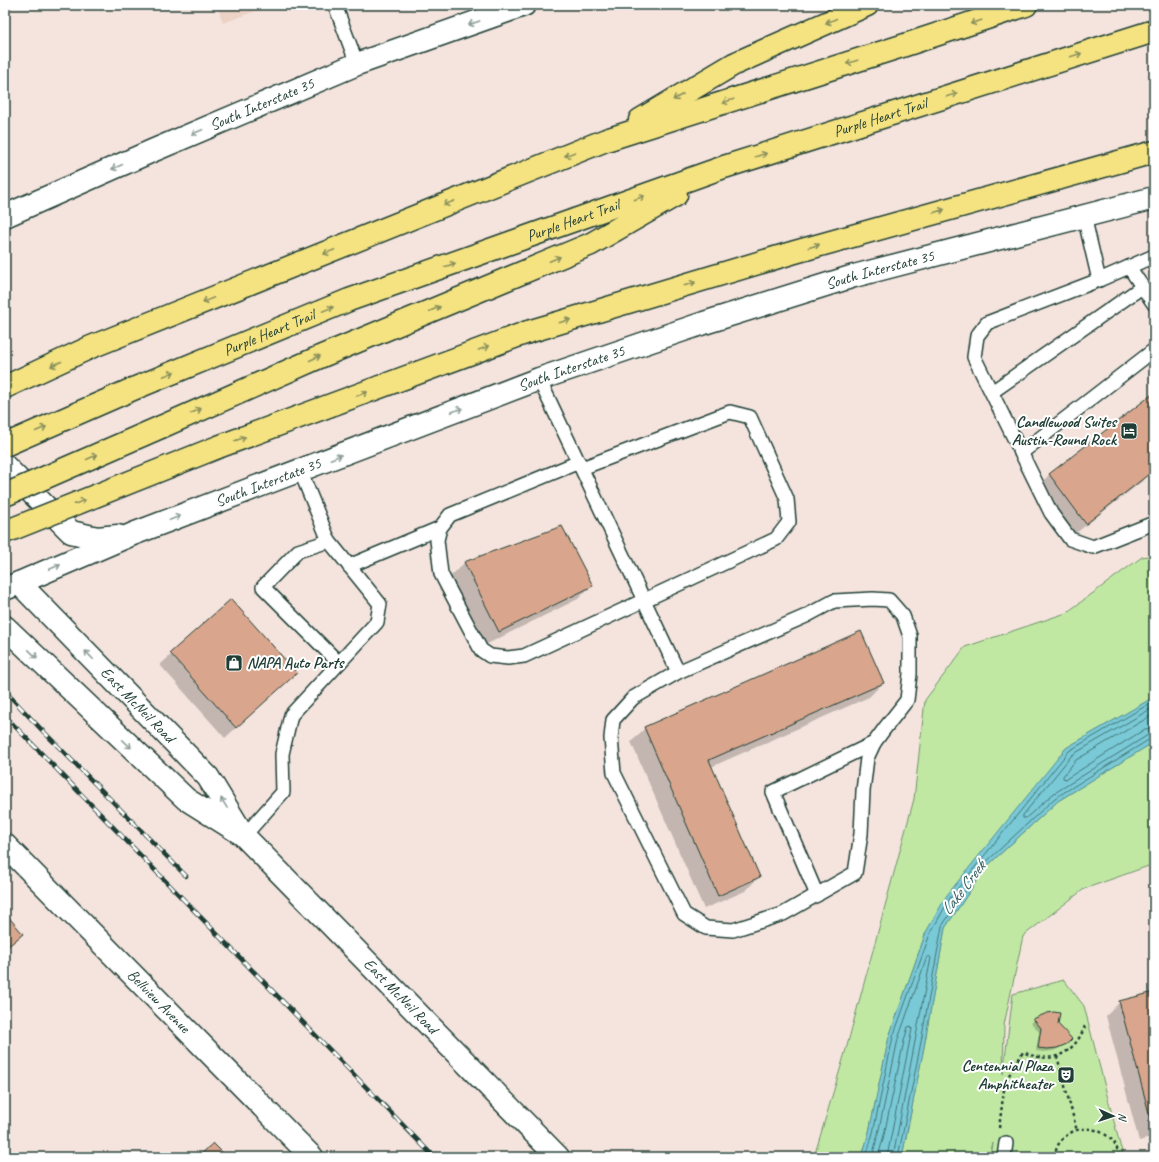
<svg xmlns="http://www.w3.org/2000/svg" width="1159" height="1162" viewBox="0 0 1159 1162" font-family="Caveat,sans-serif">
  <rect width="100%" height="100%" fill="#f4e4dd"/>
  <filter id="ink" filterUnits="userSpaceOnUse"><feTurbulence type="fractalNoise" baseFrequency=".025" numOctaves="2"/><feDisplacementMap in="SourceGraphic" scale="8" xChannelSelector="R" yChannelSelector="G"/><feConvolveMatrix kernelMatrix="1 2 1 2 8 2 1 2 1" color-interpolation-filters="sRGB"/></filter>
  <g filter="url(#ink)">
    <path fill="#ecd1c5" d="M217,5h55l-49,18z"/>
    <g fill="#c1e8a3" stroke="#70926c">
      <path d="M1154,555v142l-88,51 -140,184 -37,105 -20,95 -7,25h-48l33,-111 67,-247 11,-99 40,-53 101,-34 76,-56z"/>
      <path d="M1154,742v122l-70,25 -61,47 -19,89 -1,49 10,-80 51,-14 20,26 36,139 4,12h-133l2,-14 -4,14h-87l22,-110 21,-119 41,-61 72,-66z"/>
    </g>
    <path fill="#7ac9d7" stroke="#569196" d="M1154,697v45l-96,59 -72,66 -41,61 -21,119 -22,110h-40l7,-25 20,-95 37,-105 21,-37 119,-147z"/>
    <g fill="#0003">
      <path d="M1154,394v78l-83,65 -36,-48 14,-14z"/>
      <path d="M464,563l128,22 -14,14 -93,46 -35,-68z"/>
      <path d="M231,600l65,73 -71,65 -65,-73z"/>
      <path d="M883,683l-14,14 -158,70 48,110 -14,14 -41,18 -73,-167 14,-14z"/>
      <path d="M5,889l3,3 -3,4z"/>
      <path d="M5,900l3,4 -3,3z"/>
      <path d="M1154,993v144l-15,4 -33,-125 14,-14z"/>
      <path d="M1034,1020l23,4 14,15 -9,8 -9,4 -10,1 -7,-1 3,-19 -8,-9z"/>
    </g>
    <g fill="none" stroke-linecap="round" stroke-linejoin="round">
      <g stroke="#437575" stroke-width="1">
        <path d="M1154,707l-82,48 -49,60v3h3l27,-24 95,-59 6,-1"/>
        <path d="M1154,714l-78,46 -13,16v2l3,1 79,-50 9,-1"/>
        <path d="M866,1157l7,-24 20,-96 37,-103 20,-36 119,-147 85,-50"/>
        <path d="M872,1157l6,-23 20,-95 29,-82 2,-1 2,2 -3,15 -35,184"/>
        <path d="M878,1157l6,-22 20,-94 4,-14 3,-1 1,3 -25,128"/>
        <path d="M898,1157l22,-110 22,-121 41,-61 72,-67 95,-59h4"/>
      </g>
    </g>
    <g fill="#d9a68d" stroke="#1f3d34">
      <path d="M1154,393v77l-68,54 -37,-50z"/>
      <path d="M562,526l31,60 -94,46 -35,-70z"/>
      <path d="M231,599l66,74 -61,55 -66,-75z"/>
      <path d="M861,631l23,52 -175,77 51,117 -42,19 -74,-169z"/>
      <path d="M6,914l17,20 -18,15v-34z"/>
      <path d="M1154,992v136h-1l-34,-127z"/>
      <path d="M1054,1012l6,1 -2,11 14,15 -5,5 -10,4 -10,1 -9,-1 3,-20 -8,-9 14,-6z"/>
      <path d="M213,1143l14,14h-29z"/>
    </g>
    <g fill="none" stroke-linecap="round" stroke-linejoin="round">
      <g stroke="#1f3d34" stroke-width="16">
        <g id="service">
          <path d="M335,5l22,59"/>
          <path d="M1084,216l15,64"/>
          <path d="M1154,256l-55,24 -112,43 -10,13 -3,21 77,156 19,26 23,8 61,-24"/>
          <path d="M1129,267l25,37"/>
          <path d="M539,379l139,293 -45,26 -20,22 -2,18 3,35 70,141 22,14 27,2 50,-16 72,-41 6,-39 2,-43 4,-33 7,-15 11,-15 22,-28 3,-26v-38l-7,-20 -14,-16 -16,-1 -39,2 -28,15 -128,56"/>
          <path d="M992,392l150,-105"/>
          <path d="M1021,453l133,-103"/>
          <path d="M579,462l-129,53 -10,13 -3,12 4,34 40,76 9,6 18,2 16,-2 252,-117 13,-17 -2,-23 -37,-82 -20,-5 -148,56"/>
          <path d="M329,541l-31,10 -35,36 76,76"/>
          <path d="M349,566l91,-38"/>
          <path d="M244,836l39,-44 -1,-38 9,-39 86,-93 3,-18 -51,-63 -29,-71"/>
          <path d="M817,895l-44,-103 101,-49"/>
          <path d="M1004,1157l2,-14"/>
        </g>
      </g>
      <g stroke="#1f3d34" stroke-width="25">
        <g id="minor">
          <path id="s1" d="M5,845l307,312"/>
        </g>
      </g>
      <g stroke="#1f3d34" stroke-width="25">
        <g id="tertiary">
          <path id="s2" d="M19,583l189,194 36,59 314,321"/>
          <path d="M5,627l181,172 54,34"/>
        </g>
      </g>
      <g stroke="#1f3d34" stroke-width="25">
        <g id="secondary">
          <path id="s3" d="M5,216l147,-65 205,-87 167,-59"/>
          <path d="M5,466l66,66 26,6 21,-2"/>
          <path id="s4" d="M5,589l128,-55 406,-155 165,-56 150,-47 300,-78"/>
        </g>
      </g>
      <g stroke="#1f3d34" stroke-width="25">
        <g id="motorway">
          <path d="M640,120l94,-56 133,-59"/>
          <path d="M528,332l267,-80 359,-100"/>
          <path d="M5,387l86,-40 515,-207 296,-94 124,-41"/>
          <path d="M161,427l161,-71 269,-112 85,-49"/>
          <path id="s5" d="M5,445l128,-56 216,-89 375,-133 430,-136"/>
        </g>
      </g>
      <g stroke="#1f3d34" stroke-width="2.5" stroke-dasharray="3 3" stroke-linecap="butt">
        <path d="M1057,1056l20,75"/>
        <path d="M999,1128l6,-46 18,-30c28,13 51,3 62,-26"/>
        <path d="M1055,1157c0,-15 14,-27 28,-28 11,-2 24,5 31,13 3,5 4,10 5,15"/>
      </g>
      <use href="#service" stroke="#fff" stroke-width="13"/>
      <use href="#minor" stroke="#fff" stroke-width="22"/>
      <use href="#tertiary" stroke="#fff" stroke-width="22"/>
      <use href="#secondary" stroke="#fff" stroke-width="22"/>
      <use href="#motorway" stroke="#f5e382" stroke-width="22"/>
      <g stroke="#1f3d34" stroke-width="4.5">
        <g id="rail">
          <path d="M5,691l34,36 147,149"/>
          <path d="M5,716l429,441"/>
        </g>
      </g>
      <use href="#rail" stroke="#fff" stroke-width="3" stroke-dasharray="9" stroke-linecap="butt"/>
      <g stroke="#1f3d34" stroke-width="25" stroke-linecap="butt">
        <g id="motorway-bridge">
          <path d="M5,495l156,-68"/>
          <path d="M5,532l213,-85 310,-115"/>
        </g>
      </g>
      <use href="#motorway-bridge" stroke="#f5e382" stroke-width="22"/>
    </g>
    <defs><path id="oneway-shaft" d="M-6 0H5M1.5-3L5.5 0L1.5 3" fill="none" stroke-width="1.6" stroke-linecap="round" stroke-linejoin="round"/></defs>
    <g stroke="#8a905b">
      <use href="#oneway-shaft" transform="translate(831 21) rotate(156)"/>
      <use href="#oneway-shaft" transform="translate(976 22) rotate(162)"/>
      <use href="#oneway-shaft" transform="translate(1076 55) rotate(-17)"/>
      <use href="#oneway-shaft" transform="translate(852 62) rotate(162)"/>
      <use href="#oneway-shaft" transform="translate(952 95) rotate(-18)"/>
      <use href="#oneway-shaft" transform="translate(678 97) rotate(150)"/>
      <use href="#oneway-shaft" transform="translate(728 101) rotate(162)"/>
      <use href="#oneway-shaft" transform="translate(570 154) rotate(158)"/>
      <use href="#oneway-shaft" transform="translate(761 155) rotate(-18)"/>
      <use href="#oneway-shaft" transform="translate(639 198) rotate(-20)"/>
      <use href="#oneway-shaft" transform="translate(449 203) rotate(158)"/>
      <use href="#oneway-shaft" transform="translate(939 211) rotate(-16)"/>
      <use href="#oneway-shaft" transform="translate(814 246) rotate(-16)"/>
      <use href="#oneway-shaft" transform="translate(329 252) rotate(158)"/>
      <use href="#oneway-shaft" transform="translate(555 259) rotate(-23)"/>
      <use href="#oneway-shaft" transform="translate(450 265) rotate(-19)"/>
      <use href="#oneway-shaft" transform="translate(690 284) rotate(-17)"/>
      <use href="#oneway-shaft" transform="translate(208 300) rotate(158)"/>
      <use href="#oneway-shaft" transform="translate(328 309) rotate(-22)"/>
      <use href="#oneway-shaft" transform="translate(435 309) rotate(-23)"/>
      <use href="#oneway-shaft" transform="translate(565 321) rotate(-17)"/>
      <use href="#oneway-shaft" transform="translate(484 348) rotate(-20)"/>
      <use href="#oneway-shaft" transform="translate(315 358) rotate(-24)"/>
      <use href="#oneway-shaft" transform="translate(56 364) rotate(156)"/>
      <use href="#oneway-shaft" transform="translate(169 374) rotate(-22)"/>
      <use href="#oneway-shaft" transform="translate(362 394) rotate(-20)"/>
      <use href="#oneway-shaft" transform="translate(196 411) rotate(-24)"/>
      <use href="#oneway-shaft" transform="translate(41 429) rotate(-24)"/>
      <use href="#oneway-shaft" transform="translate(240 439) rotate(-20)"/>
      <use href="#oneway-shaft" transform="translate(92 457) rotate(-24)"/>
      <use href="#oneway-shaft" transform="translate(80 502) rotate(-22)"/>
    </g>
    <g stroke="#8f9e9a">
      <use href="#oneway-shaft" transform="translate(474 23) rotate(160)"/>
      <use href="#oneway-shaft" transform="translate(197 132) rotate(157)"/>
      <use href="#oneway-shaft" transform="translate(117 167) rotate(156)"/>
      <use href="#oneway-shaft" transform="translate(457 410) rotate(-21)"/>
      <use href="#oneway-shaft" transform="translate(336 457) rotate(-21)"/>
      <use href="#oneway-shaft" transform="translate(175 518) rotate(-21)"/>
      <use href="#oneway-shaft" transform="translate(55 567) rotate(-23)"/>
      <use href="#oneway-shaft" transform="translate(33 654) rotate(44)"/>
      <use href="#oneway-shaft" transform="translate(89 655) rotate(-134)"/>
      <use href="#oneway-shaft" transform="translate(127 744) rotate(44)"/>
      <use href="#oneway-shaft" transform="translate(224 803) rotate(-122)"/>
    </g>
  </g>
  <defs>
    <g id="hotel-square" transform="scale(0.9)"><rect x="-9" y="-9" width="18" height="18" rx="4" fill="#1f3d34" stroke="#fff"/><path d="M-6-4.5h1.5V1H6V5H4.5V3h-9V5H-6ZM-4 0a1.8 1.8 0 1 1 3.6 0ZM.5 0V-2.5h3Q6-2.5 6 0Z" fill="#fff"/></g>
    <g id="shop-square" transform="scale(0.9)"><rect x="-9" y="-9" width="18" height="18" rx="4" fill="#1f3d34" stroke="#fff"/><path d="M-5-2.5h2.3a2.7 3.5 0 0 1 5.4 0H5L5.5 6h-11ZM-1.5-2.5h3a1.5 2.3 0 0 0-3 0Z" fill="#fff"/></g>
    <g id="theatre-square" transform="scale(0.9)"><rect x="-9" y="-9" width="18" height="18" rx="4" fill="#1f3d34" stroke="#fff"/><path d="M-5-5.5Q0-4 5-5.5V0Q5 5 0 6Q-5 5-5 0ZM-3.3-2.5H-1v1.5H-3.3ZM1-2.5H3.3v1.5H1ZM-2.8 1Q0 5.5 2.8 1Z" fill="#fff"/></g>
  </defs>
  <g fill-rule="evenodd">
    <use href="#hotel-square" x="1129" y="431"/>
    <use href="#shop-square" x="234" y="663"/>
    <use href="#theatre-square" x="1066" y="1075"/>
  </g>
  <g text-anchor="middle" dominant-baseline="central" stroke-width="4" stroke-linejoin="round" paint-order="stroke">
    <g font-size="16" fill="#1f3d34" stroke="#fff">
      <text stroke="none"><textPath href="#s3" startOffset="280">South Interstate 35</textPath></text>
      <text stroke="none"><textPath href="#s5" startOffset="935">Purple Heart Trail</textPath></text>
      <text stroke="none"><textPath href="#s5" startOffset="611">Purple Heart Trail</textPath></text>
      <text stroke="none"><textPath href="#s4" startOffset="932">South Interstate 35</textPath></text>
      <text stroke="none"><textPath href="#s5" startOffset="287">Purple Heart Trail</textPath></text>
      <text stroke="none"><textPath href="#s4" startOffset="608">South Interstate 35</textPath></text>
      <text stroke="none"><textPath href="#s4" startOffset="284">South Interstate 35</textPath></text>
      <text stroke="none"><textPath href="#s2" startOffset="170">East McNeil Road</textPath></text>
      <text stroke="none"><textPath href="#s2" startOffset="564">East McNeil Road</textPath></text>
      <text stroke="none"><textPath href="#s1" startOffset="219">Bellview Avenue</textPath></text>
    </g>
    <g font-size="16" font-weight="bold" fill="#1f3d34" stroke="#fff" text-anchor="end">
      <text x="1116" y="422">Candlewood Suites<tspan x="1116" dy="18">Austin-Round Rock</tspan></text>
      <text x="247" y="663" text-anchor="start">NAPA Auto Parts</text>
      <text x="1053" y="1066">Centennial Plaza<tspan x="1053" dy="18">Amphitheater</tspan></text>
    </g>
    <g font-size="17" font-style="italic" fill="#36605d" stroke="#fff">
      <text transform="translate(963 888) rotate(-53)">Lake Creek</text>
    </g>
  </g>
  <rect width="1159" height="1162" fill="none" stroke="#fff" stroke-width="20"/>
  <rect x="10" y="10" width="1139" height="1142" fill="none" stroke="#1f3d34" stroke-width="1.5" filter="url(#ink)"/>
  <g transform="translate(1113 1116) rotate(93)" stroke="#ffffff" stroke-width="3" paint-order="stroke">
  <path d="M0-3L7 15L0 10L-7 15Z" fill="#1f3d34"/>
  <text y="-6" font-size="11" font-weight="bold" text-anchor="middle" fill="#1f3d34">N</text>
  </g>
</svg>
